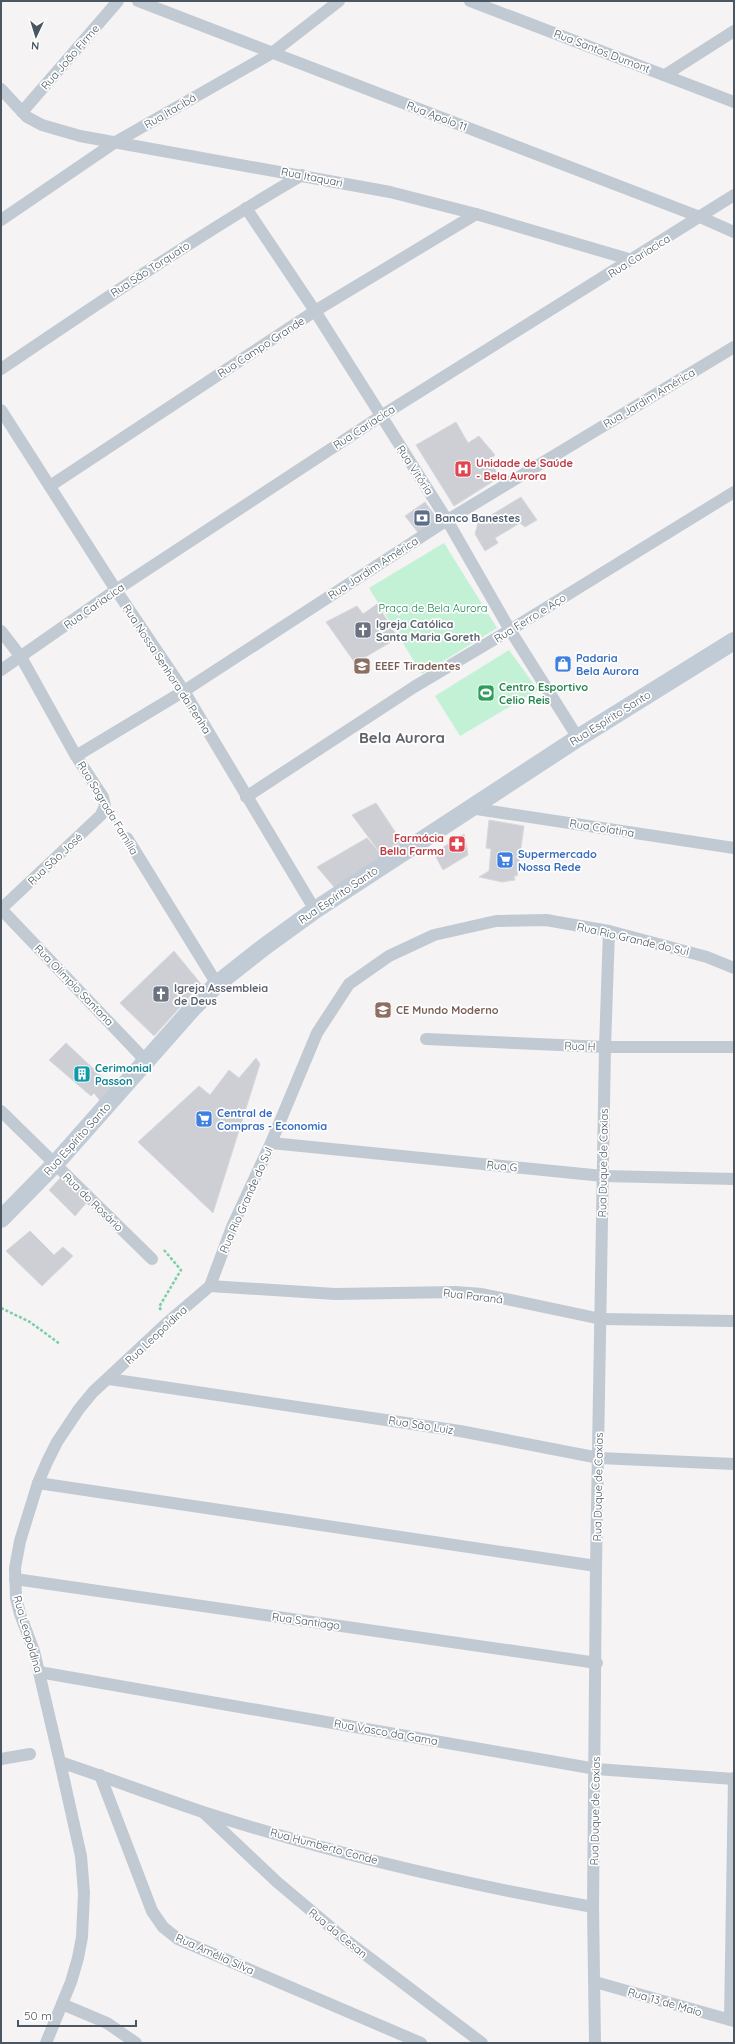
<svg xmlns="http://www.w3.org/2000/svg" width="735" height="2044" viewBox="0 0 735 2044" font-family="Quicksand,sans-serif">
  <rect width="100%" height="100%" fill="#f5f3f3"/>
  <g fill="#c3f1d5">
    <path d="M444,543l53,85 -75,46 -53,-86z"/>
    <path d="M509,650l29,40 -78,46 -25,-40z"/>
  </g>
  <g fill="#cdcfd5" stroke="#d7d9de">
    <path d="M456,422l12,21 11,-7 16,19 -6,5 11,17 -46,29 -38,-61z"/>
    <path d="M521,497l16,23 -12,7 -5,-4 -25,15 3,5 -13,8 -10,-17 3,-11z"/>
    <path d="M425,502l14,19 -19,14 -15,-19z"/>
    <path d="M377,604l21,34 -43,25 -29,-41 31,-16 6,8z"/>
    <path d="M376,803l26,39 -21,12 -29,-39z"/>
    <path d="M489,820l35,6 -7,50h-3l1,4 -13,2 -23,-5 10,-6 2,-22 -5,-1z"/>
    <path d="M464,834l4,21 -25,15 -9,-17z"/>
    <path d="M367,838l17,20 -49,30 -18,-21z"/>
    <path d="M174,951l27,33 -47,52 -34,-33z"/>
    <path d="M66,1043l47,44 -12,15 -7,-9 -3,3 -42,-36z"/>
    <path d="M256,1058l4,6 -47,149 -75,-71 61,-56 11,9 19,-25 10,8z"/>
    <path d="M62,1176l26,25 -13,15 -26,-26z"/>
    <path d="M30,1231l24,24 9,-8 10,9 -31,30 -36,-35z"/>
  </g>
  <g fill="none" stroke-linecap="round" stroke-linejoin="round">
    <g stroke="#7ad0a6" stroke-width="2.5" stroke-dasharray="3 2" stroke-linecap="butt">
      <path d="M113,819l7,9"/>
      <path d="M1,1308l29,14 30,22"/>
      <path d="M161,1310l-2,-3 22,-37 -17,-20"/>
    </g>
    <g stroke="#c1cad2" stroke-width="12">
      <path d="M138,1l562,216 34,15"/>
      <path d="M470,1l264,101"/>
      <path d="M665,75l69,-44"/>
      <path d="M1,89l26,28 15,8 38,11 310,56 86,22 156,46"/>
      <path d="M22,112l96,-111"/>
      <path d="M246,208l69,103 132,209 63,110 68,108"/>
      <path d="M1,220l113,-77 158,-90 67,-52"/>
      <path d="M1,369c99,-67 198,-134 301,-194"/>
      <path d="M1,410l115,180 68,101 131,219"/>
      <path d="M50,486l265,-175 161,-97"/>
      <path d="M1,631l20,26 55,99 27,41 2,9 -4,9 -100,94"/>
      <path d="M1,670l115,-80 265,-174 353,-221"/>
      <path d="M76,756l108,-65 257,-167 293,-177"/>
      <path d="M246,797l168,-110 96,-57 224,-138"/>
      <path d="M470,808l264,40"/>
      <path d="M127,838l90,146"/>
      <path d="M1,909l146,153"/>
      <path d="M426,1039l179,8h129"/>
      <path d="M1,1111l151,148"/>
      <path d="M271,1143l332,33 131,3"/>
      <path d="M210,1286l125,8 120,-2 27,2 119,25 133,2"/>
      <path d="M109,1379l351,52 139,27 135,6"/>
      <path d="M38,1483l558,83"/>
      <path d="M15,1579l582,84"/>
      <path d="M39,1672l557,97 138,10"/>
      <path d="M1,1759l29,-5"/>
      <path d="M60,1762c48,16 95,34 143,50 127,41 259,72 390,95"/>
      <path d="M100,1775l52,136 11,16 15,12 243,104"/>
      <path d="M204,1813l73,69 69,58 136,103"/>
      <path d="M595,1982l139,39"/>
      <path d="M62,2004l45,19 29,20"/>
      <path d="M730,2020l4,-242"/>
      <path d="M46,2043l25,-61 7,-24 4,-21 2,-44 -3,-37 -21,-94 -26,-111 -14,-37 -4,-16 -1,-30 5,-27 18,-58 9,-21 10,-20 22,-33 14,-17 75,-70 42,-36 22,-59 39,-84 46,-110 32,-49 40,-28 45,-21 62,-14 50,-1 63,11 98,26 27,11"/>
      <path d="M595,2043l-2,-136 3,-341 9,-519 4,-116"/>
    </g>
    <path stroke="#c1cbd6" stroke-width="18" d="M1,1219l54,-55 137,-155 25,-25 47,-37 51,-37 263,-172 156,-97"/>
  </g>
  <defs>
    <g id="hospital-square" transform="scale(0.9)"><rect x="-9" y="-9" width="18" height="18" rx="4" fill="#e0444e" stroke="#fff"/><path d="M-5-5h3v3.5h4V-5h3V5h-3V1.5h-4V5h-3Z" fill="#fff"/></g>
    <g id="bank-square" transform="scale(0.9)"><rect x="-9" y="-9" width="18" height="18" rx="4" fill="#5c6f8a" stroke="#fff"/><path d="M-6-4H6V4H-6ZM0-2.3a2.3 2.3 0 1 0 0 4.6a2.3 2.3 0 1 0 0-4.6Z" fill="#fff"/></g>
    <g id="church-square" transform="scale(0.9)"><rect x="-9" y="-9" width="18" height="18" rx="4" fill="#6b7280" stroke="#fff"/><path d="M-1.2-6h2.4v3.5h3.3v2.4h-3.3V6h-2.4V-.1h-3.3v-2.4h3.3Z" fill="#fff"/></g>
    <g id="shop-square" transform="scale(0.9)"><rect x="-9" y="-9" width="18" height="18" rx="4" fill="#3f7fe0" stroke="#fff"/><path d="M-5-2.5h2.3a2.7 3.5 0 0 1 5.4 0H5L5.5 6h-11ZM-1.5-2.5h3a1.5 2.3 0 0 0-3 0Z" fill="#fff"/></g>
    <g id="school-square" transform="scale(0.9)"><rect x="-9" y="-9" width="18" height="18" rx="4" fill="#8d6e63" stroke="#fff"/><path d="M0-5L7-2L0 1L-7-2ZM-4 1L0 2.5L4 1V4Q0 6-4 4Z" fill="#fff"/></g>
    <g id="stadium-square" transform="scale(0.9)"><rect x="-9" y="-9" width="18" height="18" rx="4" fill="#2e9e5b" stroke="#fff"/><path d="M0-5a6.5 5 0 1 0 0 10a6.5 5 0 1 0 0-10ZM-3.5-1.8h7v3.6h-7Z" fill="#fff"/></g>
    <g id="pharmacy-square" transform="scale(0.9)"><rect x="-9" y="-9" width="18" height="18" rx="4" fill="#e0444e" stroke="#fff"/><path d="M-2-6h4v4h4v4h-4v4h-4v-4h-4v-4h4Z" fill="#fff"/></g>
    <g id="supermarket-square" transform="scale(0.9)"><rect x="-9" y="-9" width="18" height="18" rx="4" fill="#3f7fe0" stroke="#fff"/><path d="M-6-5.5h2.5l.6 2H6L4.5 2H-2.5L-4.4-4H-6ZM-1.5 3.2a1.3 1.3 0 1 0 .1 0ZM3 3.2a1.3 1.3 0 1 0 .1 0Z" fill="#fff"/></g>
    <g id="building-square" transform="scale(0.9)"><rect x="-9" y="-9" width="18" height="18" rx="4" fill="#0f9aa8" stroke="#fff"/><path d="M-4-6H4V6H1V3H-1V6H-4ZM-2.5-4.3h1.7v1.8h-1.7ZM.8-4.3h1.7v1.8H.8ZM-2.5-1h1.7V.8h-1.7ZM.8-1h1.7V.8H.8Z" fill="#fff"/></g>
  </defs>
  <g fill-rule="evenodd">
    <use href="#hospital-square" x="463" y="469"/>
    <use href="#bank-square" x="422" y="518"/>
    <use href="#church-square" x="363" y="630"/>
    <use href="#shop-square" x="563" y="664"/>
    <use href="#school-square" x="362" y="666"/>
    <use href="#stadium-square" x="486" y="693"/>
    <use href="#pharmacy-square" x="457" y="844"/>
    <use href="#supermarket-square" x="505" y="860"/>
    <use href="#church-square" x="161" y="994"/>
    <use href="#school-square" x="383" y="1010"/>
    <use href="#building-square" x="82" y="1074"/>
    <use href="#supermarket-square" x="204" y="1119"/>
  </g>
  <g text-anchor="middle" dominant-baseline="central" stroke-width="3.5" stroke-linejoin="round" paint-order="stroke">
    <g font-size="11" fill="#4a5661" stroke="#fff">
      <text transform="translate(602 51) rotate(21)">Rua Santos Dumont</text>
      <text transform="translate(70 57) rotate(-49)">Rua João Firme</text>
      <text transform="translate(170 111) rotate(-30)">Rua Itacibá</text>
      <text transform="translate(437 116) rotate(21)">Rua Apolo 11</text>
      <text transform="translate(312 177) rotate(11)">Rua Itaquari</text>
      <text transform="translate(639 256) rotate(-32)">Rua Cariacica</text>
      <text transform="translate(150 269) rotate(-33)">Rua São Torquato</text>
      <text transform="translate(261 347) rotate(-33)">Rua Campo Grande</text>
      <text transform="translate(649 398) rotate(-31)">Rua Jardim América</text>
      <text transform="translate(364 427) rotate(-33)">Rua Cariacica</text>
      <text transform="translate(415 470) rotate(57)">Rua Vitória</text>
      <text transform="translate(373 568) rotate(-33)">Rua Jardim América</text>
      <text transform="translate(94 606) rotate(-35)">Rua Cariacica</text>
      <text transform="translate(530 618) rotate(-32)">Rua Ferro e Aço</text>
      <text transform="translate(167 669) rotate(57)">Rua Nossa Senhora da Penha</text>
      <text transform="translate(610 718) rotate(-32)">Rua Espírito Santo</text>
      <text transform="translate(108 808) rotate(59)">Rua Sagrada Família</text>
      <text transform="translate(602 828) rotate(9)">Rua Colatina</text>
      <text transform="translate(55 859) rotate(-43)">Rua São José</text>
      <text transform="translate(338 895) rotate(-34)">Rua Espírito Santo</text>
      <text transform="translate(633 939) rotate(13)">Rua Rio Grande do Sul</text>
      <text transform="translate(74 985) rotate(46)">Rua Olímpio Santana</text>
      <text transform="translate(580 1046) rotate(2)">Rua H</text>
      <text transform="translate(77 1139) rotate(-48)">Rua Espírito Santo</text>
      <text transform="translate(603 1163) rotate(-89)">Rua Duque de Caxias</text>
      <text transform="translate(502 1166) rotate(6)">Rua G</text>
      <text transform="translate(246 1200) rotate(-66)">Rua Rio Grande do Sul</text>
      <text transform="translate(93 1202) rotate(44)">Rua do Rosário</text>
      <text transform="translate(473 1296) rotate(7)">Rua Paraná</text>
      <text transform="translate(156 1335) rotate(-43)">Rua Leopoldina</text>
      <text transform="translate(421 1425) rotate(9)">Rua São Luiz</text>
      <text transform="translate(598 1487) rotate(-89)">Rua Duque de Caxias</text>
      <text transform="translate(306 1621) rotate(8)">Rua Santiago</text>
      <text transform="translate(28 1634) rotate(74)">Rua Leopoldina</text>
      <text transform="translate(386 1732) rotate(10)">Rua Vasco da Gama</text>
      <text transform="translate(595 1811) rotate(-89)">Rua Duque de Caxias</text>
      <text transform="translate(324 1846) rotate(15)">Rua Humberto Conde</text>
      <text transform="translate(338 1933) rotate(39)">Rua da Cesan</text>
      <text transform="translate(215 1954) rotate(24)">Rua Amélia Silva</text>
      <text transform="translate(665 2002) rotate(16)">Rua 13 de Maio</text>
    </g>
    <g font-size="11" font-weight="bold" fill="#be3a42" stroke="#fff" text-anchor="start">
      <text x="476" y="463">Unidade de Saúde<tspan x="476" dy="13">- Bela Aurora</tspan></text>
      <text x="444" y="838" text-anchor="end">Farmácia<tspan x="444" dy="13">Bella Farma</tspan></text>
    </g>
    <g font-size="11" font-weight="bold" fill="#4e5e75" stroke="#fff" text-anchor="start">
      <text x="435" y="518">Banco Banestes</text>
    </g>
    <g font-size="11" fill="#17864f" stroke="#fff">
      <text x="433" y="608">Praça de Bela Aurora</text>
    </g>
    <g font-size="11" font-weight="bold" fill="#5b616d" stroke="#fff" text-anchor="start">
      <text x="376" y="624">Igreja Católica<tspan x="376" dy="13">Santa Maria Goreth</tspan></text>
      <text x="174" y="988">Igreja Assembleia<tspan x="174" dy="13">de Deus</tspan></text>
    </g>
    <g font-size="11" font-weight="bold" fill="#366cbe" stroke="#fff" text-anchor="start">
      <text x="576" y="658">Padaria<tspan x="576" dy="13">Bela Aurora</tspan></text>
      <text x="518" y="854">Supermercado<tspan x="518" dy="13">Nossa Rede</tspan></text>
      <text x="217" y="1113">Central de<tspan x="217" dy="13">Compras - Economia</tspan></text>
    </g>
    <g font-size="11" font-weight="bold" fill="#785e54" stroke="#fff" text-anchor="start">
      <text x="375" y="666">EEEF Tiradentes</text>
      <text x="396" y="1010">CE Mundo Moderno</text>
    </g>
    <g font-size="11" font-weight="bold" fill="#27864d" stroke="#fff" text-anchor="start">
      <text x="499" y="687">Centro Esportivo<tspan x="499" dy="13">Celio Reis</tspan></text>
    </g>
    <g font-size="11" font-weight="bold" fill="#0d838f" stroke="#fff" text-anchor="start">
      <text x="95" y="1068">Cerimonial<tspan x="95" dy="13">Passon</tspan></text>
    </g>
    <g font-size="15" font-weight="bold" fill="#5f6368" stroke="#fff">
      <text x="402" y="737">Bela Aurora</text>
    </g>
  </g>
  <rect width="735" height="2044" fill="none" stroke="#4a5661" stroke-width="4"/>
  <g transform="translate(36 36) rotate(184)" stroke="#ffffff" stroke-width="3" paint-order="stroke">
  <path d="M0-3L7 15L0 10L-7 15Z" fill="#4a5661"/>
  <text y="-6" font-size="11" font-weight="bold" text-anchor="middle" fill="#4a5661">N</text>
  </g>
  <path d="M18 2020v6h118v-6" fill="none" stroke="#4a5661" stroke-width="2"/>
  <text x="24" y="2020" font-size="12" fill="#4a5661" stroke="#ffffff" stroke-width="3" paint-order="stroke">50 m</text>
</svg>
